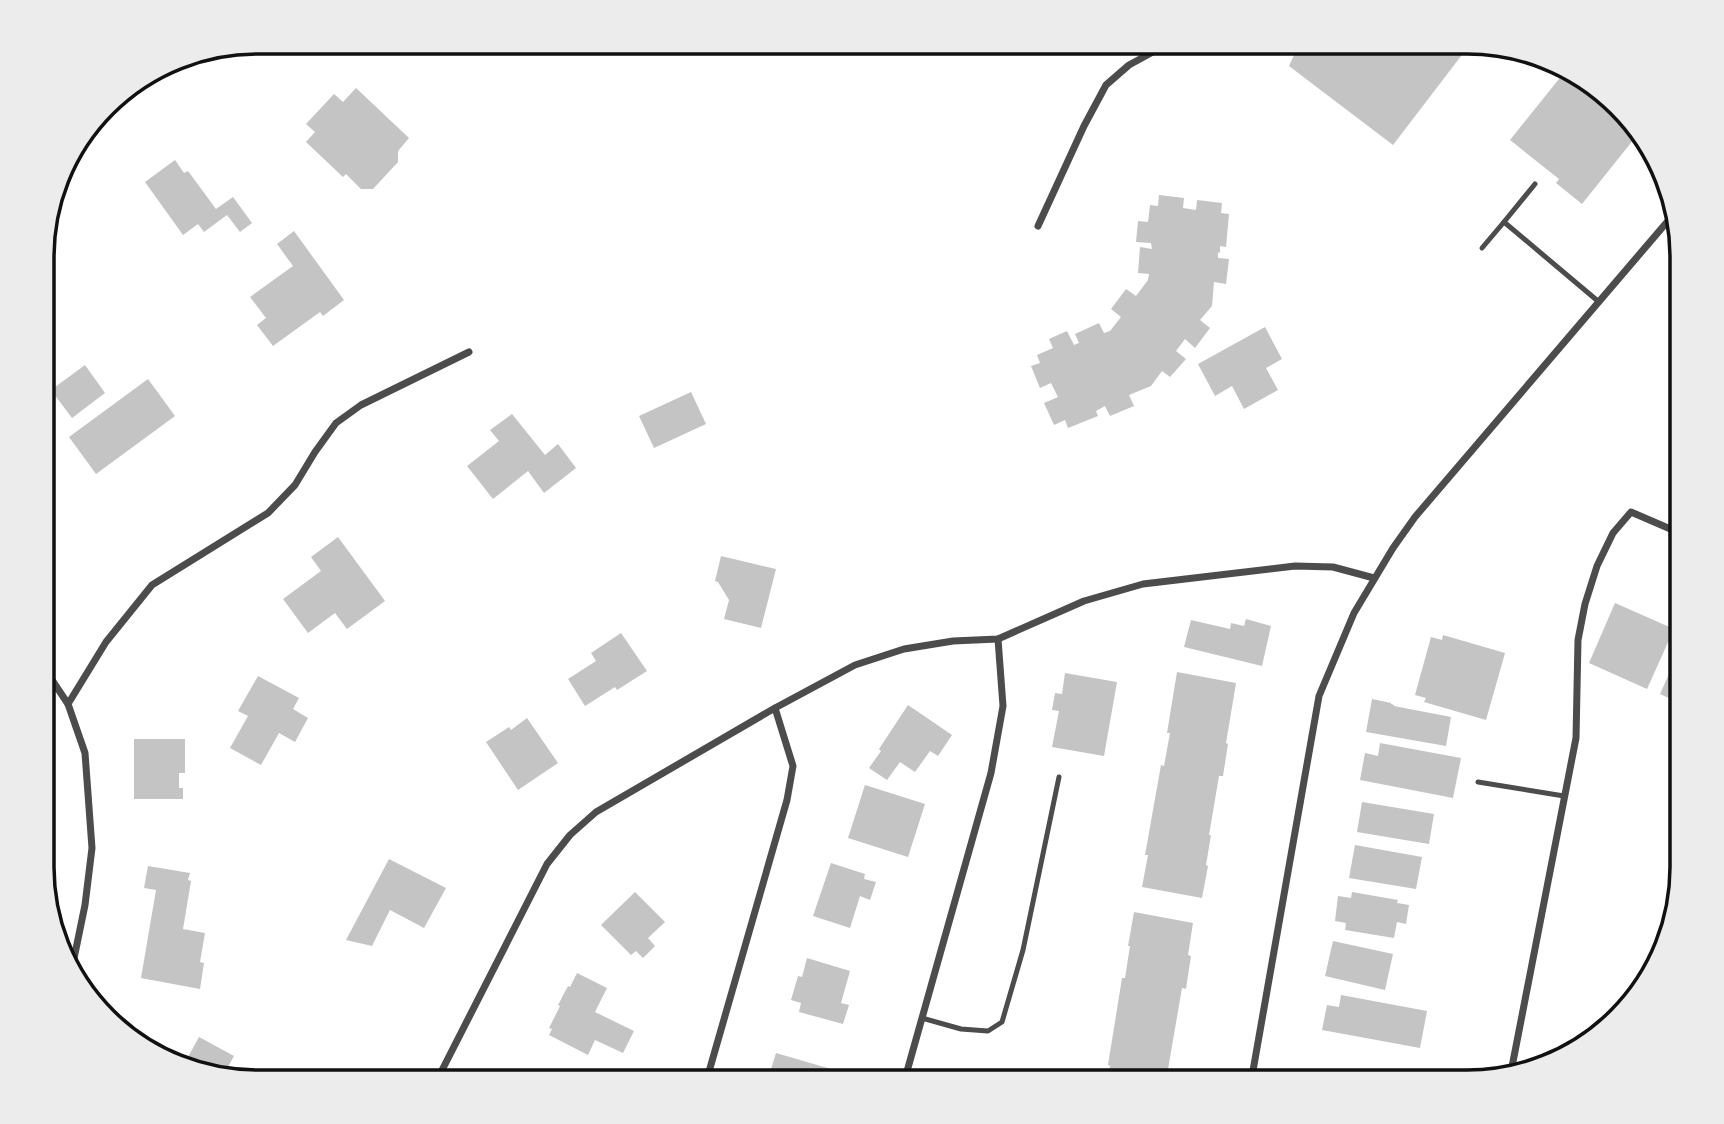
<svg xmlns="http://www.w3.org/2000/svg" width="1724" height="1124" viewBox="0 0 1724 1124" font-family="Merriweather,serif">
  <rect width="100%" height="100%" fill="#fff"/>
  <g fill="#c4c4c4">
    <path d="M1300,42h167l4,1 -78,102 -104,-79z"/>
    <path d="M1567,69l20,10 51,55 -56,70 -26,-21 3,-4 -49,-39z"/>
    <path d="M356,88l53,50 -11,13v11l-25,27h-12l-15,-15 -3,3 -37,-35 9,-10 -9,-8 28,-30 9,8z"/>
    <path d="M175,160l9,13 4,-2 28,38 17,-12 19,26 -12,9 -13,-17 -23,17 -6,-8 -15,11 -38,-53z"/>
    <path d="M1159,195l25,3 -1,10 13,2 1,-10 25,3 -1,10 8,1 -3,33 -6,-1v7l-2,-1v6l11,1 -3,25 -12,-2 -2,24 -12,14 10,8 -15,20 -10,-9 -9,12 10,8 -16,18 -8,-6 -11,15 -22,9 5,11 -24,10 -5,-10 -9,5 2,5 -30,12 -3,-8 -11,5 -10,-22 14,-6 -7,-14 -11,5 -9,-22 9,-3 -3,-8 16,-7 -4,-9 18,-8 7,14 5,-2 -4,-9 24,-11 5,10 6,-2 11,-14 -10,-8 15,-20 10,7 12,-16 1,-6 -11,-1 2,-26 12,2 -1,-6 -15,-1 2,-21 10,1 2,-17 8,1z"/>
    <path d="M294,231l50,69 -21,16 -3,-4 -47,34 -16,-21 9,-7 -16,-21 43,-31 -16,-22z"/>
    <path d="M1265,327l17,32 -16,9 12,22 -34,19 -12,-23 -17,10 -17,-32z"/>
    <path d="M85,365l20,28 -33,25 -21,-28z"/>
    <path d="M148,379l27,37 -79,58 -27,-37z"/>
    <path d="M691,392l15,32 -52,24 -15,-32z"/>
    <path d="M512,414l33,41 13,-11 18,24 -32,25 -16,-22 -35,28 -26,-33 32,-25 -9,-11z"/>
    <path d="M1682,433v27l-11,-4z"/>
    <path d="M338,537l47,64 -38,28 -12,-16 -27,20 -25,-34 38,-28 -10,-14z"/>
    <path d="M721,556l55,13 -15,59 -37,-9 5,-19 -11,-18 -3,-1z"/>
    <path d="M1615,603l59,26 -27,60 -58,-26z"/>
    <path d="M1246,619l25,7 -9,40 -78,-19 7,-27 39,9 1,-6 13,3z"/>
    <path d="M621,633l26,38 -30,19 -2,-3 -30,19 -17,-27 28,-18 -5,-8z"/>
    <path d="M1443,635l62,18 -19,67 -62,-18 2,-4 -11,-3 16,-58 11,3z"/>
    <path d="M1682,645v59l-22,-10z"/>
    <path d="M1177,672l59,11 -10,60 2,1 -5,32h-4l-10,59h2l-5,30 2,1 -6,32 -60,-11 6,-32h-3l16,-90 3,1 6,-33h-3z"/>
    <path d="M1065,673l52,9 -13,74 -52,-9 7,-36 -7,-1 3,-17 7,1z"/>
    <path d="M258,676l41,22 -6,11 15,9 -13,24 -16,-9 -18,32 -31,-17 18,-32 -10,-5z"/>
    <path d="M1372,699l19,4v1l3,1v1l57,11 -5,29 -80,-14z"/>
    <path d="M908,705l44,30 -14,21 -8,-5 -15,21 -15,-10 -13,18 -18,-12 12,-17 -2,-2z"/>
    <path d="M527,718l31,45 -40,27 -32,-48 23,-15 2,3z"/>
    <path d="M134,739h51v34h-6v15h4v11h-49z"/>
    <path d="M1380,743l81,15 -8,40 -93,-18 5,-27 13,3z"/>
    <path d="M865,785l60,19 -17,53 -60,-19z"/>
    <path d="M1362,802l72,12 -5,30 -72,-12z"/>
    <path d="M1355,845l67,12 -6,32 -67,-11z"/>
    <path d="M389,859l57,29 -22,40 -34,-18 -18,36 -26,-6z"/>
    <path d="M831,863l34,11 -1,5 12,3 -6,18 -10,-4 -10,32 -37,-12z"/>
    <path d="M148,866l42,7 -2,7 3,1 -8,48 22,4 -5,29 4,1 -4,26 -59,-11 15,-88 -12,-2z"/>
    <path d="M635,892l30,30 -17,16 7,8 -12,12 -7,-7 -5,4 -30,-30z"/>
    <path d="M1352,892l46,8 -1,3 12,2 -3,19 -9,-2 -3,16 -49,-8 1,-7 -11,-2 3,-25 13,2z"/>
    <path d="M1134,912l59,11 -5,32 3,1 -5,33 -4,-1 -15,87h2l-1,7h-61l3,-16 -2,-1 14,-87h3l5,-32h-2z"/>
    <path d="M1333,941l60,13 -8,36 -60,-14z"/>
    <path d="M807,958l43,13 -9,32 8,2 -6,19 -44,-12 2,-9 -10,-3 7,-24 4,1z"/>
    <path d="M577,973l30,15 -12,24 39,19 -11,22 -28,-13 -7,15 -39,-20 3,-6 -3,-1 11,-22 -2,-1 10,-19 2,1z"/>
    <path d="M1341,995l86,16 -7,37 -98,-18 5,-25 12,2z"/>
    <path d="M199,1037l35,19 -11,20 -34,-5 -7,-3z"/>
    <path d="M776,1053l62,18 -3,11h-68z"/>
  </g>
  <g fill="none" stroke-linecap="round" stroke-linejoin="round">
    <g stroke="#4c4c4c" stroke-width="5">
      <path d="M1535,184l-31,38 95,80"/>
      <path d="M1482,248l22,-26"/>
      <path d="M1478,782l86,14"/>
      <path d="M922,1018l39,11 27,2 14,-9 21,-72 36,-173"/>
    </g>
    <g stroke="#4c4c4c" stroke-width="7">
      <path d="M1038,226l46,-100 22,-41 23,-20 33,-18 64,-5"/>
      <path d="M44,668l24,36"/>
      <path d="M71,973l14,-68 7,-57 -7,-95 -17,-49 38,-62 46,-57 116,-72 27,-28 20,-33 21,-29 25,-18 108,-53"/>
      <path d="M1511,1072l65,-334 2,-98 7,-36 12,-38 16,-33 18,-21 51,22"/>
      <path d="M436,1082l111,-218 23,-29 26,-23 179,-104 80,-43 49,-16 49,-8 45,-2 86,-38 59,-17 152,-18 38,1 41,11"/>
      <path d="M706,1082l81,-282 6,-34 -18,-58"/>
      <path d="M904,1082l87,-309 12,-67 -5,-67"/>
      <path d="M1251,1082l68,-386 35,-83 39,-65 22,-31 258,-302"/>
    </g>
  </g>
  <path d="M0 0H1724V1124H0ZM257 54H1467A203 203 0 0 1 1670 257V867A203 203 0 0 1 1467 1070H257A203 203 0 0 1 54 867V257A203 203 0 0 1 257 54Z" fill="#ececec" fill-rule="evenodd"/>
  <path fill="none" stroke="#111" stroke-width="3.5" d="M257 54H1467A203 203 0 0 1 1670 257V867A203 203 0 0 1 1467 1070H257A203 203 0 0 1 54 867V257A203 203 0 0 1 257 54Z"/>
</svg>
